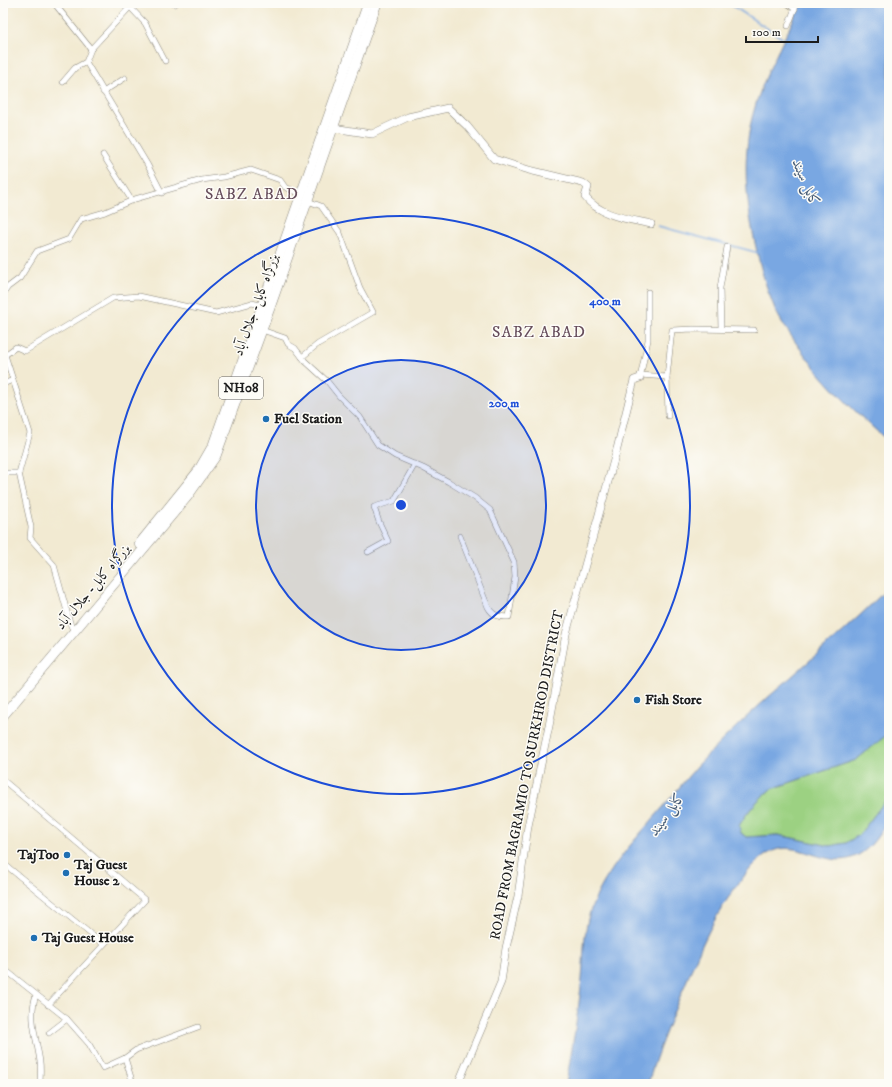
<svg xmlns="http://www.w3.org/2000/svg" width="892" height="1087" viewBox="0 0 892 1087" font-family="'IM FELL DW Pica',Amiri,serif">
  <rect width="100%" height="100%" fill="#fdfcf7"/>
  <filter id="ink" filterUnits="userSpaceOnUse"><feTurbulence type="fractalNoise" baseFrequency=".025" numOctaves="2"/><feDisplacementMap in="SourceGraphic" scale="8" xChannelSelector="R" yChannelSelector="G"/><feConvolveMatrix kernelMatrix="1 2 1 2 8 2 1 2 1" color-interpolation-filters="sRGB"/></filter>
  <filter id="wash" filterUnits="userSpaceOnUse"><feTurbulence type="fractalNoise" baseFrequency=".012" numOctaves="4" result="noise"/><feDisplacementMap in="SourceGraphic" scale="16" xChannelSelector="R" yChannelSelector="G"/><feGaussianBlur stdDeviation="0.9" result="paint"/><feColorMatrix in="noise" values="0 0 0 0 0 0 0 0 0 0 0 0 0 0 0 0 0 1.4 0 .05"/><feComposite in="paint" operator="in"/></filter>
  <g filter="url(#wash)">
    <rect width="100%" height="100%" fill="#f2ead2"/>
    <path fill="#9cd182" stroke="#5c764f" d="M889,733v63l-30,39 -13,8 -16,3 -52,-11 -32,2 -5,-4 -3,-7c10,-14 19,-26 33,-37l85,-29z"/>
    <g fill="#79a7e2" stroke="#4a627f">
      <path d="M801,3h88v439c-36,-32 -65,-59 -93,-99 -8,-12 -18,-25 -23,-39 -10,-24 -16,-50 -21,-76 -7,-38 -9,-76 1,-114 10,-39 32,-74 48,-111z"/>
      <path d="M889,587v146l-33,27 -85,29c-14,11 -24,23 -32,37l2,7 5,4 32,-2 52,11 16,-3 13,-8 30,-39c0,21 -1,26 -14,44 -37,47 -73,-7 -106,13 -15,9 -24,22 -34,35 -27,38 -38,69 -56,111 -11,28 -23,55 -31,85h-82c6,-35 12,-70 16,-105 2,-22 1,-42 7,-64 13,-40 42,-71 69,-102 15,-17 27,-34 42,-50 59,-63 129,-115 189,-176z"/>
    </g>
    <g fill="none" stroke-linecap="round" stroke-linejoin="round">
      <g stroke="#79a7e2" stroke-width="1.5">
        <path d="M728,3l54,35"/>
        <path d="M658,226l101,27"/>
      </g>
    </g>
  </g>
  <g filter="url(#ink)">
    <g fill="none" stroke-linecap="round" stroke-linejoin="round">
      <g stroke="#878377" stroke-width="6">
        <g id="street">
          <path d="M54,3l37,46"/>
          <path d="M128,3l2,4 -39,42 -5,13 61,102 15,29"/>
          <path d="M174,3l1,1"/>
          <path d="M787,3l8,6"/>
          <path d="M130,7l15,16 20,38"/>
          <path d="M788,26l9,-23"/>
          <path d="M63,82l12,-14 11,-6"/>
          <path d="M103,92l22,-14"/>
          <path d="M103,155l29,46"/>
          <path d="M3,294l5,-7 12,-9 17,-27 32,-12 12,-20 24,-7 30,-13 67,-19 22,-3 27,-7 29,10 5,7 17,8"/>
          <path d="M721,329l-1,-41 7,-41"/>
          <path d="M262,330l23,8 3,6 7,4 10,13 22,20 12,15 21,21 18,28 17,11 28,12 26,14 26,16 15,12 24,52 1,15 -6,40c-10,0 -16,-1 -21,-10l-28,-71"/>
          <path d="M302,357l16,-13 55,-32 -13,-24 -20,-55 -19,-27 -13,-5"/>
          <path d="M640,375l27,2"/>
          <path d="M640,378l8,-38v-48"/>
          <path d="M3,384l10,-4"/>
          <path d="M668,416l-1,-39 5,-47 21,-1 61,1"/>
          <path d="M3,473h16"/>
          <path d="M368,552l20,-11 -9,-19 -5,-15 20,-6 21,-37"/>
          <path d="M71,626l-17,-61 -24,-27 1,-11 -12,-54 11,-40 -25,-78 11,-8 9,4 88,-53 26,-2 77,17 36,-10 12,3"/>
          <path d="M3,780l142,120 -97,105"/>
          <path d="M3,863l100,81"/>
          <path d="M3,968l64,51 22,25 14,24 22,-10 8,26"/>
          <path d="M36,995c-8,23 1,44 4,67 1,7 0,15 0,22"/>
          <path d="M49,1033l18,-14"/>
          <path d="M125,1058l11,-8 62,-23"/>
        </g>
      </g>
      <g stroke="#878377" stroke-width="8">
        <g id="secondary">
          <path d="M333,128l39,6 36,-17 40,-9 19,18 27,33 35,11 54,13 5,4 -3,10c15,19 44,22 66,27"/>
          <path d="M458,1084l43,-102 5,-34 12,-52 10,-70 21,-100 17,-92 51,-185 17,-69 6,-2"/>
        </g>
      </g>
      <g stroke="#878377" stroke-width="10">
        <g id="highway">
          <path d="M139,544l59,-73 15,-26 155,-442"/>
          <path d="M3,716l185,-220 28,-40 54,-148 107,-305"/>
        </g>
      </g>
      <use href="#street" stroke="#fff" stroke-width="5"/>
      <use href="#secondary" stroke="#fff" stroke-width="7"/>
      <use href="#highway" stroke="#fff" stroke-width="9"/>
    </g>
  </g>
  <circle cx="401" cy="505" r="145" fill="#1d4ed8" fill-opacity=".12"/>
  <g fill="none" stroke="#1d4ed8" stroke-width="2">
    <circle cx="401" cy="505" r="145"/>
    <circle cx="401" cy="505" r="289"/>
  </g>
  <g fill="#1f6fb2" stroke="#fdfcf7" stroke-width="1.5">
    <circle cx="266" cy="419" r="4"/>
    <circle cx="637" cy="700" r="4"/>
    <circle cx="67" cy="855" r="4"/>
    <circle cx="66" cy="873" r="4"/>
    <circle cx="34" cy="938" r="4"/>
  </g>
  <g text-anchor="middle" dominant-baseline="central" stroke-width="3" stroke-linejoin="round" paint-order="stroke">
    <rect fill="#fdfcf7" stroke="#605f5e" stroke-width="1" x="219" y="377" width="44" height="22" rx="3"/>
    <g font-size="13" font-weight="bold" fill="#1c1c1c">
      <text x="241" y="388">NH08</text>
    </g>
    <g font-size="14" fill="#1c1c1c" stroke="#fdfcf7">
      <text transform="translate(256 305) rotate(-70)">بزرگراه کابل- جلال آباد</text>
      <text transform="translate(93 587) rotate(-50)">بزرگراه کابل- جلال آباد</text>
      <text transform="translate(527 775) rotate(-79)">ROAD FROM BAGRAMIO TO SURKHROD DISTRICT</text>
    </g>
    <g font-size="14" font-weight="bold" fill="#1c1c1c" stroke="#fdfcf7" text-anchor="start">
      <text x="274" y="419">Fuel Station</text>
      <text x="645" y="700">Fish Store</text>
      <text x="59" y="855" text-anchor="end">TajToo</text>
      <text x="74" y="865">Taj Guest<tspan x="74" dy="16">House 2</tspan></text>
      <text x="42" y="938">Taj Guest House</text>
    </g>
    <g font-size="15" font-style="italic" fill="#465b75" stroke="#fdfcf7">
      <text transform="translate(806 183) rotate(67)">کابل سيند</text>
      <text transform="translate(667 814) rotate(-54)">کابل سيند</text>
    </g>
    <g font-size="16" letter-spacing="1" fill="#664d5b" stroke="#fdfcf7">
      <text x="252" y="194">SABZ ABAD</text>
      <text x="539" y="332">SABZ ABAD</text>
    </g>
  </g>
  <circle cx="401" cy="505" r="6" fill="#1d4ed8" stroke="#fdfcf7" stroke-width="2"/>
  <g font-size="12" text-anchor="middle" font-weight="bold" fill="#1d4ed8" stroke="#fdfcf7" stroke-width="3" stroke-linejoin="round" paint-order="stroke">
    <text x="605" y="305">400 m</text>
    <text x="504" y="407">200 m</text>
  </g>
  <rect width="892" height="1087" fill="none" stroke="#fdfcf7" stroke-width="16"/>
  <path d="M746 36v6h72v-6" fill="none" stroke="#1c1c1c" stroke-width="2"/>
  <text x="752" y="36" font-size="12" fill="#1c1c1c" stroke="#fdfcf7" stroke-width="3" paint-order="stroke">100 m</text>
</svg>
